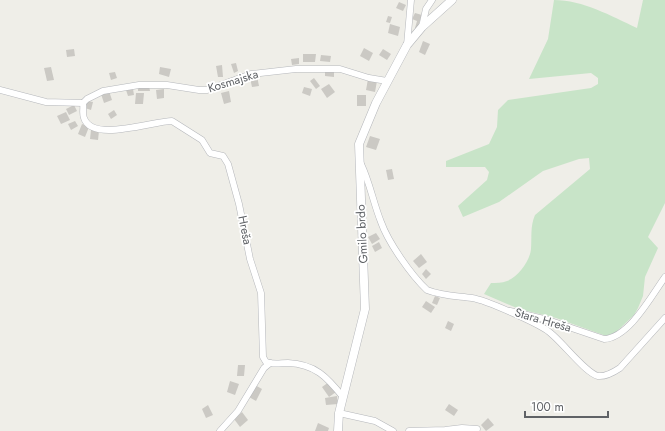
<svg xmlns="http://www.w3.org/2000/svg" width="665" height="431" viewBox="0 0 665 431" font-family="Jost,sans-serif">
  <rect width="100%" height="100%" fill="#efeee8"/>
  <path fill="#c8e4c8" d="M554,0c29,0 57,16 83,28l6,-28h22v203l-17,34 10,11 -13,29 -2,19 -5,12 -4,7 -20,19 -8,2 -50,-18 -37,-9 -35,-15 7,-11c5,0 11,0 16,-2 11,-4 23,-20 24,-32 1,-13 -1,-22 4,-34l55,-46 -1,-11 -10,1 -36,12 -44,31 -36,15 -5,-11 29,-26 2,-8 -4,-5h-39v-6l43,-17 8,-17 1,-17 10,-10 83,-12 7,-4v-6l-7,-5 -62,6 19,-40z"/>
  <g fill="#cbc9c4">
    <path d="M399,2l7,3 -3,6 -7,-3z"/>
    <path d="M415,13l7,2 -5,14 -2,-1 2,-7 -5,-2z"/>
    <path d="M388,16l4,1 -2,6 -4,-1z"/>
    <path d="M390,24l10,3 -2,9 -10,-3z"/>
    <path d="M423,41l7,3 -5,11 -6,-3z"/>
    <path d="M364,48l9,5 -4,8 -9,-5z"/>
    <path d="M74,49l1,7 -8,1 -1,-7z"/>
    <path d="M383,49l8,5 -4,6 -8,-5z"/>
    <path d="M303,54h13l-1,8h-12z"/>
    <path d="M321,55l10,1 -1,6 -10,-1z"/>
    <path d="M299,58v6l-7,1 -1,-6z"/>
    <path d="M236,63l2,8 -4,2 -3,-9z"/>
    <path d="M222,65l1,12h-5l-2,-11z"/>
    <path d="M51,67l3,13 -7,1 -3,-13z"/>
    <path d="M160,67l11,2 -2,8 -10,-3z"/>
    <path d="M325,71h9v6l-9,-1z"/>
    <path d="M115,72l2,6 -6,2 -2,-7z"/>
    <path d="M257,76l2,10 -7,1 -2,-9z"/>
    <path d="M314,78l6,8 -4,3 -6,-8z"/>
    <path d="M368,79l9,2 -2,11 -9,-2z"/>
    <path d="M329,84l6,8 -8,6 -6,-9z"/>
    <path d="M149,86l1,5h-12v-4z"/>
    <path d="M304,87l8,2 -2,7 -8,-3z"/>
    <path d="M133,89l1,6 -6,1 -2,-6z"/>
    <path d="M164,89v9l-7,1 -1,-9z"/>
    <path d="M109,91l3,9 -8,3 -3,-9z"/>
    <path d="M229,91l2,11 -7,2 -3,-11z"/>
    <path d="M136,93h8l-1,11h-8z"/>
    <rect x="357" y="95" width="9" height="11"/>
    <path d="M87,101l6,1 -2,8 -6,-2z"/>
    <path d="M74,105l3,6 -8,4 -3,-6z"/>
    <path d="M114,110l3,5 -6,4 -3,-5z"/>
    <path d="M66,112l4,8 -9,4 -4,-8z"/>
    <path d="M75,121l3,5 -7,4 -3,-6z"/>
    <path d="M82,124l7,3 -4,10 -7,-3z"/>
    <path d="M91,130l8,1 -1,9 -8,-1z"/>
    <path d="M370,136l10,3 -4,11 -10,-3z"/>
    <path d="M392,169l2,10 -6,1 -2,-10z"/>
    <path d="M376,233l4,6 -8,5 -4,-7z"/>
    <path d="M379,242l3,6 -7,4 -3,-6z"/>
    <path d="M421,254l6,8 -8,6 -6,-7z"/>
    <path d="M426,269l5,5 -5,5 -4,-5z"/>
    <path d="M435,296l5,2 -3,7 -5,-2z"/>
    <path d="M426,301l9,6 -4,6 -9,-6z"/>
    <path d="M448,321l6,3 -3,7 -6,-3z"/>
    <path d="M238,365h7l-1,11h-7z"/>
    <path d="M230,381l9,3 -4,11 -8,-3z"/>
    <path d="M329,382l7,10 -7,5 -7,-10z"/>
    <path d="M255,385l7,4 -6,12 -7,-4z"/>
    <path d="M337,396l1,8 -12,1 -1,-7z"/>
    <path d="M449,404l9,6 -4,6 -9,-6z"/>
    <path d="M208,405l5,10 -7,3 -4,-9z"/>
    <path d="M242,412l6,8 -8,7 -6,-8z"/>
    <path d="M488,418l6,7 -8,6 -5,-6z"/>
    <path d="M318,423l11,5 -1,3h-13z"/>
  </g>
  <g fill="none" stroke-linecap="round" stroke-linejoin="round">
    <g stroke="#b5b7bb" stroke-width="7">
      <g id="street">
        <path d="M422,27l4,-18 6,-9"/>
        <path d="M407,45l4,-45"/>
        <path d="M0,90l46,12 37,1"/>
        <path d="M361,164c9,19 12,38 20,58 7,20 30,53 46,68 15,6 30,6 45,8 14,2 65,25 76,33 13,9 37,42 50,45 8,1 16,-4 22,-8l45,-50"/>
        <path d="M510,311l38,9 56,19c25,-1 48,-44 61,-62"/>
        <path d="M343,397c-16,-20 -28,-33 -55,-34 -7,0 -15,2 -22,-1l-3,-5 -2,-64 -11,-34 -11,-55 -11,-40 -5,-8 -13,-3 -8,-13 -30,-19c-19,0 -80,22 -88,-3 -2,-4 0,-10 -1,-15l4,-4 16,-8 36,-6h28l32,5h8l44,-16 45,-5h44l29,9 18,3"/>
        <path d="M339,413l36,8 18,10"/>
        <path d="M220,431l18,-20 26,-43 6,-5"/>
        <path d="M409,431l36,-1 17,-2 15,1"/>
      </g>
    </g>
    <g stroke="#b4b6ba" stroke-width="9">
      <path id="secondary" d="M338,431l1,-18 26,-104 -6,-165 17,-41 31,-58 15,-18 30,-27"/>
    </g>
    <use href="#street" stroke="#fff" stroke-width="6"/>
    <use href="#secondary" stroke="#fff" stroke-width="8"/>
  </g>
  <g text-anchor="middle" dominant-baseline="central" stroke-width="3.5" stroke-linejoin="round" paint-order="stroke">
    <g font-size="12" fill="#5f6266" stroke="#fff">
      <text transform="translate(233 81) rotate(-17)">Kosmajska</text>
      <text transform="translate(245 230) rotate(79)">Hreša</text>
      <text transform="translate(362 234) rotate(-93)">Gmilo brdo</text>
      <text transform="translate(543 320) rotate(16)">Stara Hreša</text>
    </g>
  </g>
  <path d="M525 411v6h83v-6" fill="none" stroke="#5f6266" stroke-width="2"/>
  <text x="531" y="411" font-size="12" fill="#5f6266" stroke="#ffffff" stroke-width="3" paint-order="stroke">100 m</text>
</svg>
